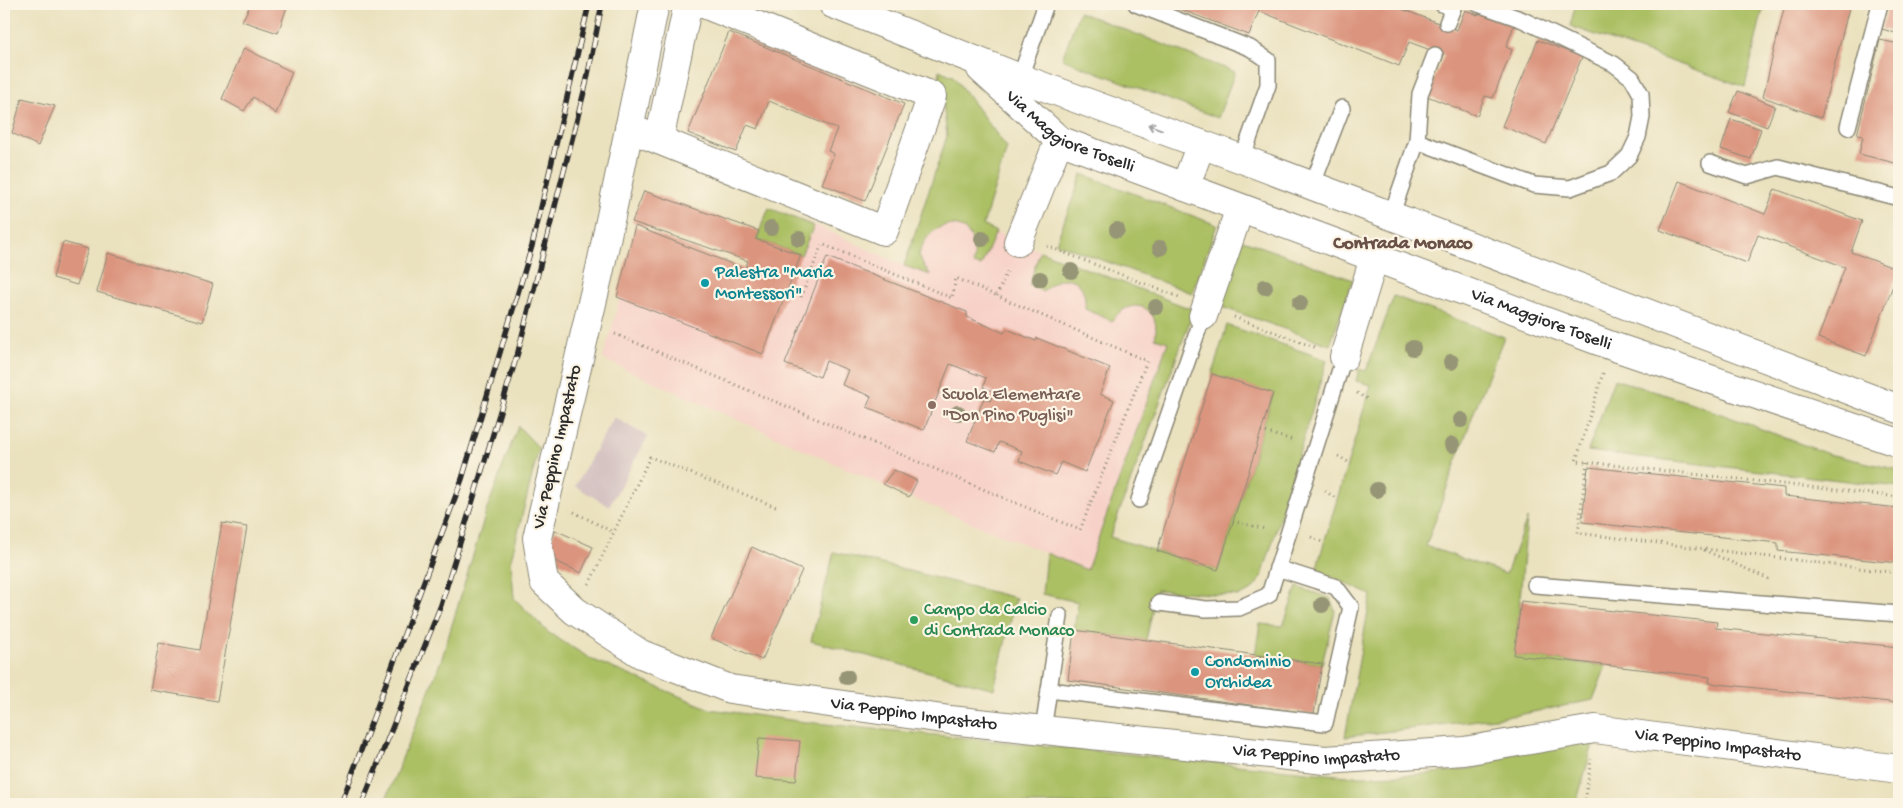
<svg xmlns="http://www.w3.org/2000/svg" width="1903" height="808" viewBox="0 0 1903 808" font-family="'Gochi Hand',sans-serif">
  <rect width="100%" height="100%" fill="#fcf5e5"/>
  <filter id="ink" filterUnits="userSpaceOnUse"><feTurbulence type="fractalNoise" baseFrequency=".02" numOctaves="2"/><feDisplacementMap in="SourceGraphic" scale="10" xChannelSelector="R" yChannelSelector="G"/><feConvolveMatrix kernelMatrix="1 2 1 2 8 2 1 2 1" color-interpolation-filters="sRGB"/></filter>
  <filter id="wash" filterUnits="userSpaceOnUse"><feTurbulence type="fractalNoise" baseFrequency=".0096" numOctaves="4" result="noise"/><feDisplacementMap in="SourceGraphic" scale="20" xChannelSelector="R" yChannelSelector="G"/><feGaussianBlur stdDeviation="1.12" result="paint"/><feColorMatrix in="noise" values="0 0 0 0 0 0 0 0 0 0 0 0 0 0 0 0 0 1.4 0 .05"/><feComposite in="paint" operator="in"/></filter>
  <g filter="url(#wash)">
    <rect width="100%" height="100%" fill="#eae1be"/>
    <path fill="#f7d1c7" d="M925,206l57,20 58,25 154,59 -97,264 -188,-77 -306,-138 17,-61 -3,-1 18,-71 110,43 24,-61 51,19 84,39z"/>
    <path fill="#d2bfc0" d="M614,417l34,20 -39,69 -34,-20z"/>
    <g fill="#abbf63" stroke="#6b7547">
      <path d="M1576,4h188l-19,83 -175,-61z"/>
      <path d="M1079,12l156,60 -17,46 -156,-59z"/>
      <path d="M939,70l14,6 54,72 -24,77 13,7 -15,34 -8,-2c10,-46 -42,-54 -54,-9l6,13 6,7 -27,-9 43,-130z"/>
      <path d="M1082,174l135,51 -25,68 -136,-50z"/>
      <path d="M769,208l45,18 -13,29 -45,-16z"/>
      <path d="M1243,240l110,40 -23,65 -111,-39z"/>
      <path d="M1040,251l154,59 -84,227 108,33 55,-176 -61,-20 15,-49 100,35 -65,217 -11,14 -12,5 -82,-6 -11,50 -72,-10 4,-28 -36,-8 4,-41 41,17 81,-228 -13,-4c7,-32 -25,-44 -43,-17l-27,-12c3,-32 -22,-40 -42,-17l-14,-7z"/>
      <path d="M1394,296l110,41 -30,75 -48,134 80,28 21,-55 -12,136 91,11 -13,34 -75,15 -173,22 26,-142 -55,-25 55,-185 -15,-4 3,-12 7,2z"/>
      <path d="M1614,379l78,24 136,51 71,16v17l-311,-36z"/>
      <path d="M518,426l21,22 -28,112 3,38 35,35 42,26 119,50 95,13 542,54c43,0 85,-1 127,-8 15,-3 29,-11 43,-16 23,-8 53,-12 76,-8l-17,60h-1192l58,-146 45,-149z"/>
      <path d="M834,552l182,46 -22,91 -183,-48z"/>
      <path d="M1297,587l33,11 5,13 -13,53 -67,-9 5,-31 23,2z"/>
    </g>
    <g id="blocks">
      <g fill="#db947e">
        <path d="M251,4h37l-10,29 -36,-12z"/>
        <path d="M1170,4h225l-1,2 63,24 8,-20 13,5 2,-3 34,13 -8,22 6,3 -19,48 -8,-2 -8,20 -50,-20 17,-41 -35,-13 -10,24 -140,-55 -10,24 -78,-29z"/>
        <path d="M1785,4h65l-29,114 -58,-21z"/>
        <path d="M1888,4h11v30l-17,-5z"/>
        <path d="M729,32l175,72 -39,97 -43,-17 12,-30 -6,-3 9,-22 -68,-28 -11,28 -11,-4 -11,27 -48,-19z"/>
        <path d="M1538,40l44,17 -36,87 -44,-18z"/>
        <path d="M1880,40l19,4v120l-40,-10 4,-18 -6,-1z"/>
        <path d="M244,48l48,24 -16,42 -23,-17 -9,14 -22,-12z"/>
        <path d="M1738,91l37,15 -8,21 -38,-15z"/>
        <path d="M22,98l33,8 -17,40 -26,-13z"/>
        <path d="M1731,119l30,10 -10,30 -30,-10z"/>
        <path d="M1679,181l86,33 10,-25 87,32 -11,31 48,18 -33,86 -48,-18 27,-71 -87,-32 -11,28 -87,-33z"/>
        <path d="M644,191l115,40 -3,8 45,16 -38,99 -146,-57 18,-71 110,43 3,-8 -116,-39z"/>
        <path d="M63,242l25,7 -11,36 -24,-7z"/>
        <path d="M108,253l105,31 -11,38 -105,-30z"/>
        <path d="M827,257l140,55v5l37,16 3,-4 29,12 1,-3 73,30 -10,26 14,6 -29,72 -24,-10 -6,13 -36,-14 3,-10 -23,-9 -4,10 -28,-11 17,-43 6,3 4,-9 -11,-5 3,-9 -36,-14 -26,66 -57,-23 4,-11 -29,-11 6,-15 -22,-9 -6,16 -35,-13z"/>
        <path d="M1212,374l61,19 -55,177 -61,-19z"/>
        <path d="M1588,467l196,21v8l115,12v55l-121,-12v-8l-196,-21z"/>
        <path d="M894,470l23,11 -8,16 -26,-13z"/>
        <path d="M222,523l25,4 -30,174 -67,-11 9,-47 41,7z"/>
        <path d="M555,530l38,17 -12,26 -38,-18z"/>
        <path d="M752,547l50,23 -40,90 -51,-22z"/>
        <path d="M1521,601l196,21 -1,6 183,19v56l-190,-20 1,-6 -196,-22z"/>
        <path d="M1074,630l248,34 -8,50 -246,-34z"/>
        <path d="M759,738l41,3 -4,40 -41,-3z"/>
      </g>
    </g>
  </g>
  <g filter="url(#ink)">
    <use href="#blocks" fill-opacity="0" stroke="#8a8674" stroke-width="1"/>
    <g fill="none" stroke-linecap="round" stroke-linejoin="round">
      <g stroke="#8a8674" stroke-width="18">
        <g id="service">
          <path d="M1136,4l114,44 18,12v25l-26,74"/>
          <path d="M1442,4l11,4 -6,15"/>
          <path d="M1018,83l28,-79"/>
          <path d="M1848,127l32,-123"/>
          <path d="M1417,141l3,-47 15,-39"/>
          <path d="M1710,163l37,13 31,-9 121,31"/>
          <path d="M1312,186l30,-78"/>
          <path d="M1391,216l26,-75 117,44 36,3 41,-15 18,-17 9,-19 4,-20 -1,-23 -9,-16 -18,-14 -91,-44 -45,-16"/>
          <path d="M1139,500l64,-184"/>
          <path d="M1535,585l364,29"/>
          <path d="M1159,603l47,6 33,-1 30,-13 75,-238"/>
          <path d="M1060,616l-11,74 276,33 26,-116 -15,-20 -59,-19"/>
          <path d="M1043,730l6,-40"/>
        </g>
      </g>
      <g stroke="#8a8674" stroke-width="30">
        <g id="minor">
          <path id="s1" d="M655,4l-55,265 -63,269 7,44 31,29 66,43 89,35 220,31 375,40 139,-9 131,-22 304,40"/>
          <path d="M833,4l187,74 222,81 657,250"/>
          <path id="s2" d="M981,69l78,71 553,206 287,97"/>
          <path d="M629,128l255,103 48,-135 -228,-92"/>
          <path d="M659,140l29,-136"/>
          <path d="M1185,187l16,-43"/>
          <path d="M1018,242l41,-102"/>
          <path d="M1203,316l37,-108"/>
          <path d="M1344,357l30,-99"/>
        </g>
      </g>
      <g stroke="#8a8674" stroke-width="3" stroke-dasharray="1 4" stroke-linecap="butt">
        <path d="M1047,246l132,51"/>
        <path d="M801,297l21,-53 130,54 4,-20 41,18"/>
        <path d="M1234,317l83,31"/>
        <path d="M615,334l465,196 67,-169 -150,-65 11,-28"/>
        <path d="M1603,373l-27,88 323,36"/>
        <path d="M1357,393l10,6"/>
        <path d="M1261,431l32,9"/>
        <path d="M1338,456l10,6"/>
        <path d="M1587,462l-9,71 321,40"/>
        <path d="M1325,491l12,8"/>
        <path d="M574,512l39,20"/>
        <path d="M1233,521l32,8"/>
        <path d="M1311,537l13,6"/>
        <path d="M1704,550l65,29"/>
        <path d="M589,584l61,-127 129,51"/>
        <path d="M1585,804l6,-45"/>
      </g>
      <use href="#service" stroke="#fff" stroke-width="15"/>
      <use href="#minor" stroke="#fff" stroke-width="28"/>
      <g stroke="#2b2b2b" stroke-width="5.5">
        <g id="rail">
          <path d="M341,804l121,-325 70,-233 57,-242"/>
          <path d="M362,804l79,-199 77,-253 68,-268 16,-80"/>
        </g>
      </g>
      <use href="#rail" stroke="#fcf5e5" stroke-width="4" stroke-dasharray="11" stroke-linecap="butt"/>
    </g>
    <g fill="#969576">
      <circle cx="771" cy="228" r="8"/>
      <circle cx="1117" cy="230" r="8"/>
      <circle cx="799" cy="239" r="8"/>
      <circle cx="982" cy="239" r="8"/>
      <circle cx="1160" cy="248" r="8"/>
      <circle cx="1071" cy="271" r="8"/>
      <circle cx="1040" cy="279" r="8"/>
      <circle cx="1265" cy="287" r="8"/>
      <circle cx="1300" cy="303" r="8"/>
      <circle cx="1156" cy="307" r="8"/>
      <circle cx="1413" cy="348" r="8"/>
      <circle cx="1451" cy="362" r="8"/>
      <circle cx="958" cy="413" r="8"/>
      <circle cx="1461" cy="420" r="8"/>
      <circle cx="1452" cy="445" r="8"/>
      <circle cx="1377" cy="490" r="8"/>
      <circle cx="1322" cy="605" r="8"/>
      <circle cx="847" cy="677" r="8"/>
    </g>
    <defs><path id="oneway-shaft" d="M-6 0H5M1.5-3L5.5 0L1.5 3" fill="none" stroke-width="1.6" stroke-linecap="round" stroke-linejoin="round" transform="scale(1.25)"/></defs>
    <use stroke="#a0a0a0" href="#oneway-shaft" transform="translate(1155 127) rotate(-160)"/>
  </g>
  <g fill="#0f9aa8" stroke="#fcf5e5" stroke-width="2">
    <circle cx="705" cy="283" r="5"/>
    <circle cx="1195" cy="672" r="5"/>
  </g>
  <circle fill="#8d6e63" stroke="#fcf5e5" stroke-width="2" cx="932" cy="405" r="5"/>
  <circle fill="#2e9e5b" stroke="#fcf5e5" stroke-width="2" cx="914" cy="620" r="5"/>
  <g text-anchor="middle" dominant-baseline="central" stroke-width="4.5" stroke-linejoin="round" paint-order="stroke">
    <g font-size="18" fill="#2b2b2b" stroke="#fcf5e5">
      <text stroke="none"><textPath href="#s2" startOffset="111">Via Maggiore Toselli</textPath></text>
      <text stroke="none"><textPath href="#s2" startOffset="620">Via Maggiore Toselli</textPath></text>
      <text transform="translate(558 447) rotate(-77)">Via Peppino Impastato</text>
      <text stroke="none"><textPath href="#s1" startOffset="994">Via Peppino Impastato</textPath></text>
      <text stroke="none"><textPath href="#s1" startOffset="1804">Via Peppino Impastato</textPath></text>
      <text stroke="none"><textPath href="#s1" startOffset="1399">Via Peppino Impastato</textPath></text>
    </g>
    <g font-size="18" fill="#0d838f" stroke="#fcf5e5" text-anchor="start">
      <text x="715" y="273">Palestra "Maria<tspan x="715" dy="21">Montessori"</tspan></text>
      <text x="1205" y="662">Condominio<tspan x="1205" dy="21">Orchidea</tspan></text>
    </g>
    <g font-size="18" fill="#785e54" stroke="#fcf5e5" text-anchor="start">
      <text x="942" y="395">Scuola Elementare<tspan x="942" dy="21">"Don Pino Puglisi"</tspan></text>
    </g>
    <g font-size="18" fill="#27864d" stroke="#fcf5e5" text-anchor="start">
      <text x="924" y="610">Campo da Calcio<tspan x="924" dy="21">di Contrada Monaco</tspan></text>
    </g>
    <g font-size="19" font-weight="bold" fill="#695048" stroke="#fcf5e5">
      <text x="1403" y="244">Contrada Monaco</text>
    </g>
  </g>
  <rect width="1903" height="808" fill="none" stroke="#fcf5e5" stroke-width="20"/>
</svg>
